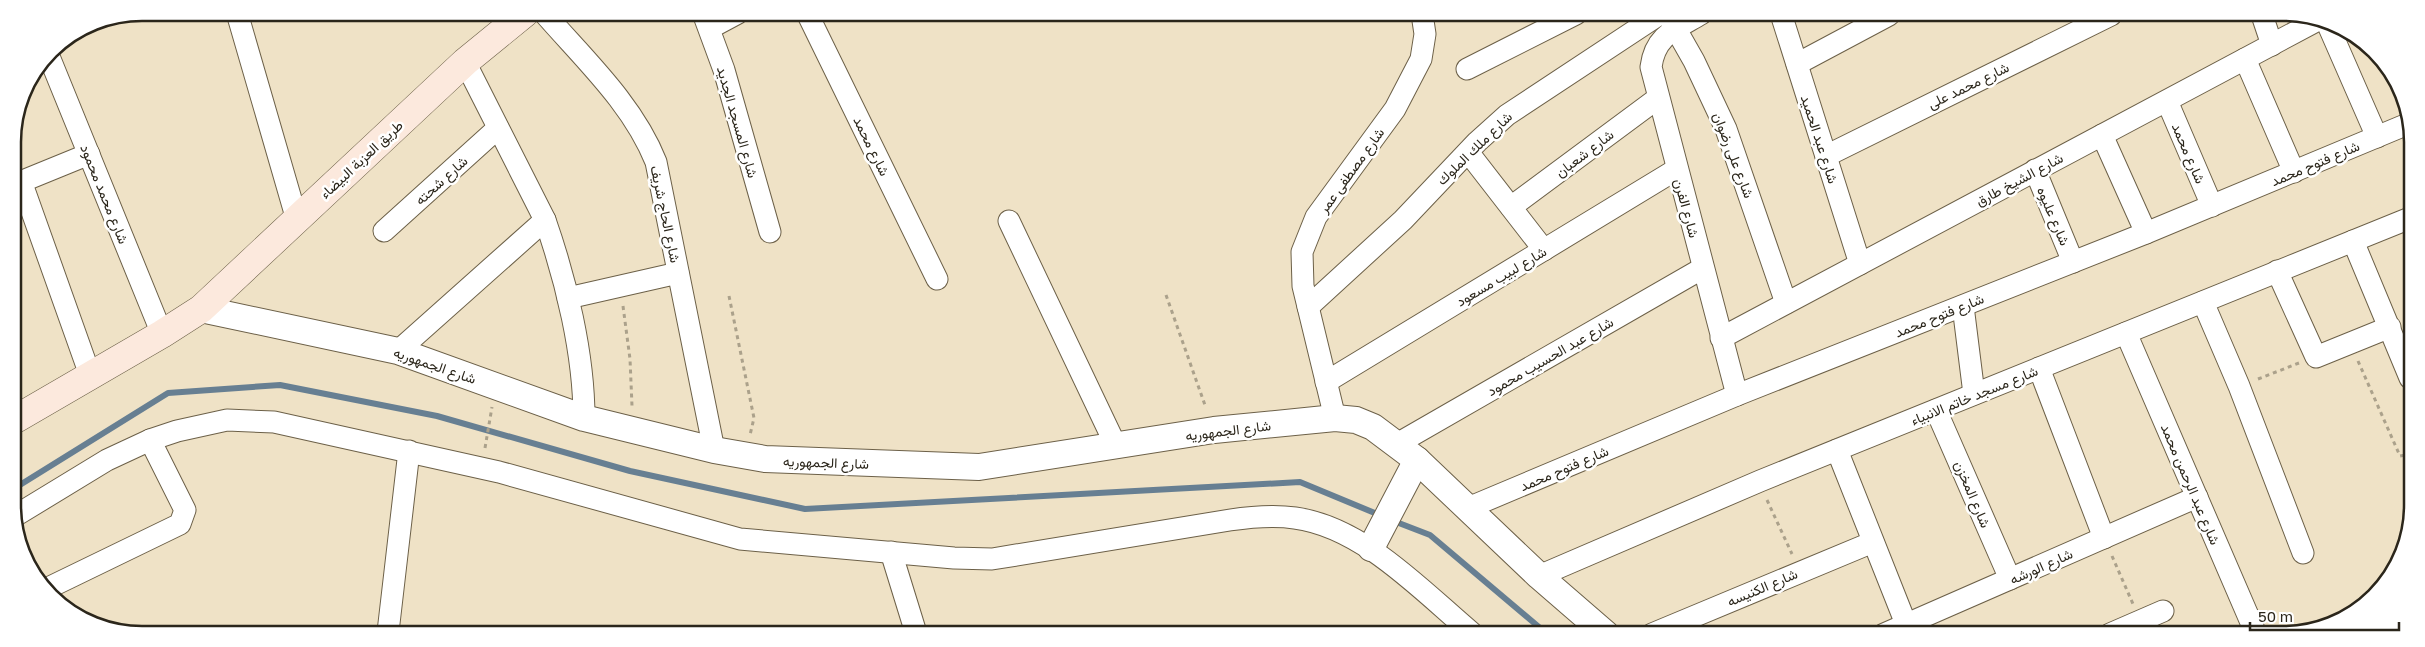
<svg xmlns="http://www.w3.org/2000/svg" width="2425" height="647" viewBox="0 0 2425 647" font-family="'Golos Text',Vazirmatn,sans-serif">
  <rect width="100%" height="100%" fill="#efe2c6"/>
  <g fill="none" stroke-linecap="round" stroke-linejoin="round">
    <g stroke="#677f92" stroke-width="6">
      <path d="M15,488l153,-95 112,-8 157,31 193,55 175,38 495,-27 82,34"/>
      <path d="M1391,520l39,15 116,98"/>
    </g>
    <g stroke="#6c6048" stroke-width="23">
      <g id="minor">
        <path d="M237,13l60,207"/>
        <path d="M544,13c40,46 89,91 112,149l58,288"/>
        <path d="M703,13l21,57 46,162"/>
        <path d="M807,13l130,266"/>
        <path d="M1701,14c-25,15 -46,21 -50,53l86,328"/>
        <path d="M1781,14l79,250"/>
        <path d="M2262,15l10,30"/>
        <path d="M1669,17l25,44 32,68 60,174"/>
        <path d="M2328,25l49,112"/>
        <path d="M710,28l28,-15"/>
        <path d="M48,54l114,280"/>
        <path d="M2245,59l49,113"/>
        <path d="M465,62l80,158c21,60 39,134 39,198"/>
        <path d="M1797,64l92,-49"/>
        <path d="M1467,69l109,-55"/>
        <path d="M2167,101l45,105"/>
        <path d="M2102,135l44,98"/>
        <path d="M1468,152l76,98"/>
        <path d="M1826,156l285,-141"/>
        <path d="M2035,170l38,92"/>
        <path d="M21,181l69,194"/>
        <path d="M13,185l76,-31"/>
        <path d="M1511,207l147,-109"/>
        <path d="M1009,221l107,225"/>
        <path d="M384,231l114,-103"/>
        <path d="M2353,241l57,137"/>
        <path d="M2277,271l39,86 74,-30"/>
        <path d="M568,298l110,-25"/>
        <path d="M2203,302l36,84 64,167"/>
        <path d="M1963,306l11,88"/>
        <path d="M1308,307l95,-87 74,-78 30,-27 153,-101"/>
        <path d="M2126,333l130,301"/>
        <path d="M1721,338l597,-318"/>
        <path d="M398,351l147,-131"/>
        <path d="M2039,368l65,170"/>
        <path d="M1326,382l351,-213"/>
        <path d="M1936,410l74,169"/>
        <path d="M1335,418l-32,-132 -1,-34 14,-35 79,-108 26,-50 4,-25 -3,-20"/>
        <path d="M1397,444l306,-176"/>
        <path d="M1837,450l69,174"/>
        <path d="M1468,508l269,-113 409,-162 264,-110"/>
        <path d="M15,516l92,-56 43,-20 27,-9 50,-11 47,2 225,50 241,67 214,19 38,1 238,-39c21,-3 44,-5 65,-2 68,9 127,73 177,115"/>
        <path d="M891,552l25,81"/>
        <path d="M1539,576l221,-95 650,-263"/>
        <path d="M46,589l134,-65 5,-14 -35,-70"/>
        <path d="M388,632l21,-181"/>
        <path d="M1652,634l221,-92"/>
        <path d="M1884,634l313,-137"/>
        <path d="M2110,634l53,-23"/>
      </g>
    </g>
    <g stroke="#6c6048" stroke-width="28">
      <g id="tertiary">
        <path d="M201,309l197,42 186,67 130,32 51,9 214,8 235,-37 121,-12 21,2 17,7 44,33 122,116 67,58"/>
        <path d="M1371,548l46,-88"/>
      </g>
    </g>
    <g stroke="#6c6048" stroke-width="29">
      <path id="secondary" d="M14,420l148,-86 39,-25 264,-247 60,-49"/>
    </g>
    <g stroke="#aba18b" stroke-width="3" stroke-dasharray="4 4" stroke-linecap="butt">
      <path d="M1166,295l40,113"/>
      <path d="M729,296l25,122 -4,17"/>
      <path d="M623,306l7,53 2,47"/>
      <path d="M2358,361l42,95 10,-2"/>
      <path d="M2258,379l41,-16"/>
      <path d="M485,448l7,-41"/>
      <path d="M1767,500l25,54"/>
      <path d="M2112,556l21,48"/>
    </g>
    <use href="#minor" stroke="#fff" stroke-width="21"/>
    <use href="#tertiary" stroke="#fff" stroke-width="26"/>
    <use href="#secondary" stroke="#fce9dd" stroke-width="28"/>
  </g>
  <g text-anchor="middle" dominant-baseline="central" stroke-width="5" stroke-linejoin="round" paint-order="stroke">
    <g font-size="14" fill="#2b261b" stroke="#fff">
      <text transform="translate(1968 85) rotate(-26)">شارع محمد على</text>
      <text transform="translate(738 122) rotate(74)">شارع المسجد الجديد</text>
      <text transform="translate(1820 139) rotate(72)">شارع عبد الحميد</text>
      <text transform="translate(872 146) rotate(64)">شارع محمد</text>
      <text transform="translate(1474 148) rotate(-44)">شارع ملك الملوك</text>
      <text transform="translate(1584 153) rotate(-37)">شارع شعبان</text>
      <text transform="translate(2189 153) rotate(67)">شارع محمد</text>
      <text transform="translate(1734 155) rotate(69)">شارع على رضوان</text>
      <text transform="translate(361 159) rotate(-43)">طريق العزبة البيضاء</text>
      <text transform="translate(2315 163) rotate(-23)">شارع فتوح محمد</text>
      <text transform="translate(1351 170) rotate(-54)">شارع مصطفى عمر</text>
      <text transform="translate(2019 179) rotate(-28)">شارع الشيخ طارق</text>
      <text transform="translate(441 180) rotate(-42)">شارع شحته</text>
      <text transform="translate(105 194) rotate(68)">شارع محمد محمود</text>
      <text transform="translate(1687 208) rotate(75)">شارع الفرن</text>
      <text transform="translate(666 214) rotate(78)">شارع الحاج شريف</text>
      <text transform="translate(2054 216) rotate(67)">شارع عليوه</text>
      <text transform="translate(1501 276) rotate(-31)">شارع لبيب مسعود</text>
      <text transform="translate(1939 315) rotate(-22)">شارع فتوح محمد</text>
      <text transform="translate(1550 356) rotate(-30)">شارع عبد الحسيب محمود</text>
      <text transform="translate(435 365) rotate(19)">شارع الجمهوريه</text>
      <text transform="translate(1974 395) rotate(-22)">شارع مسجد خاتم الانبياء</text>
      <text transform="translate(1228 430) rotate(-7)">شارع الجمهوريه</text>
      <text transform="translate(826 462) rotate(2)">شارع الجمهوريه</text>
      <text transform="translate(1564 468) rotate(-23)">شارع فتوح محمد</text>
      <text transform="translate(2191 484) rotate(67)">شارع عبد الرحمن محمد</text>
      <text transform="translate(1973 494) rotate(67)">شارع المخزن</text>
      <text transform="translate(2041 566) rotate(-24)">شارع الورشه</text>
      <text transform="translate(1762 587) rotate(-23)">شارع الكنيسه</text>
    </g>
  </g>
  <path d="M0 0H2425V647H0ZM142 21H2283A121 121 0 0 1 2404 142V505A121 121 0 0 1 2283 626H142A121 121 0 0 1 21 505V142A121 121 0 0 1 142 21Z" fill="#fff" fill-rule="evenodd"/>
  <path fill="none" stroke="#2b261b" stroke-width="2.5" d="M142 21H2283A121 121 0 0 1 2404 142V505A121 121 0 0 1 2283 626H142A121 121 0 0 1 21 505V142A121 121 0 0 1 142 21Z"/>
  <path d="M2250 622v8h149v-8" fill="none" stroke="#2b261b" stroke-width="2.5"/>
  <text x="2258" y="622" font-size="15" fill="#2b261b" stroke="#ffffff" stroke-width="4" paint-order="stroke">50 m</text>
</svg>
